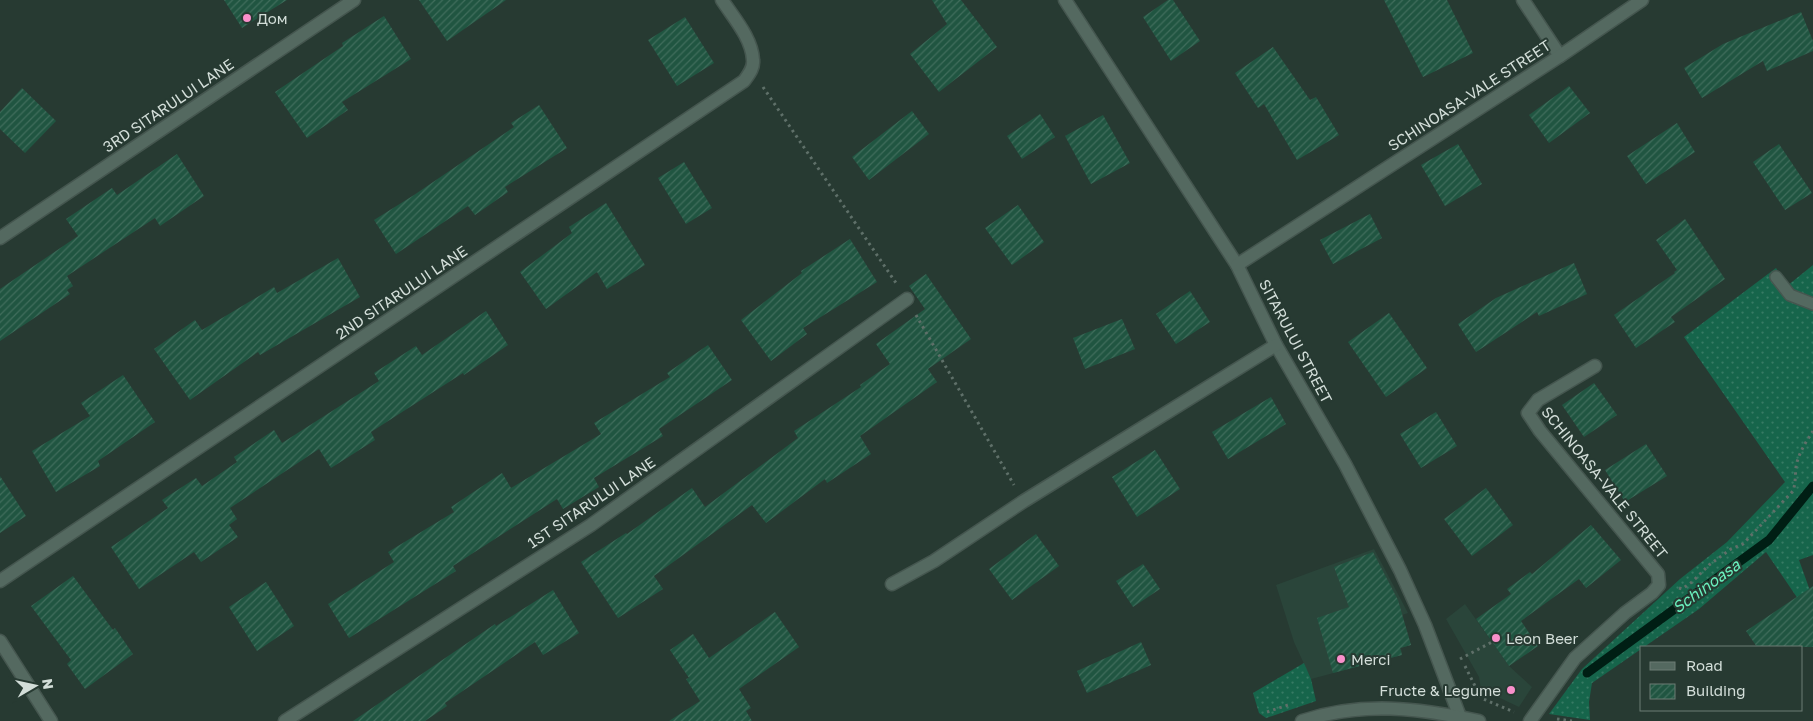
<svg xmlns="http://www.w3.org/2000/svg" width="1813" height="721" viewBox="0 0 1813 721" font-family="'Golos Text',sans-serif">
  <defs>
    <pattern id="grass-dots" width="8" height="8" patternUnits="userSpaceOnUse" patternTransform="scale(1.25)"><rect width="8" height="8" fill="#16654b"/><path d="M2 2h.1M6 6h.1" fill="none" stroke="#377b64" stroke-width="1.8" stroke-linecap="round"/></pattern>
    <pattern id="building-hatch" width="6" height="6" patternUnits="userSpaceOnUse" patternTransform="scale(1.25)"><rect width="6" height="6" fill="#205541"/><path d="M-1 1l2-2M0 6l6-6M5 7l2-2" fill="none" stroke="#406d5c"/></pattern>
  </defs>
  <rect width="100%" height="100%" fill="#273a32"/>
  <g fill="#2a453a">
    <path d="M1374,549l34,64 -6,2 9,30 -10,3 1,7 -91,24 -17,-37 -18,-57z"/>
    <path d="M1465,604l44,62 23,21 -13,20 -38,-18 -2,-12 -33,-58z"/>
  </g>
  <g fill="url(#grass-dots)">
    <path d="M1813,265v290l-14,5 14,39v22l-47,-69 -67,57 -107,74 -3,19 1,18 -41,-6 33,-45 98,-90 47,-37 58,-60 -101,-145 92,-69 11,18z"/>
    <path d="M1304,663l7,16 5,22 -50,17 -7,-5 -6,-20z"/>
  </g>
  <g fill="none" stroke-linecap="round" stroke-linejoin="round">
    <path stroke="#001e14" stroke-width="9" d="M1587,673l182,-133 44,-54"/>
  </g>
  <g fill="url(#building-hatch)">
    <path d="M224,0h63l-45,28z"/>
    <path d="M419,0h87l-59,41z"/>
    <path d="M932,0h29l36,47 -58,45 -29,-38 37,-30z"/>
    <path d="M1168,0h5l27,41 -29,20 -28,-44z"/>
    <path d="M1384,0h63l26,53 -50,24z"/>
    <path d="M1801,12l12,29v10l-46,20 -4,-10 -61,37 -18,-30 39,-24z"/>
    <path d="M384,16l27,43 -69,43 6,8 -41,28 -32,-46 68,-46 -1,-3z"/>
    <path d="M685,17l29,46 -37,23 -29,-46z"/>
    <path d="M1273,47l37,53 6,-3 23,38 -42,25 -33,-56 -6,4 -23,-35z"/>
    <path d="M1569,86l21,27 -41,30 -20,-28z"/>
    <path d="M22,88l34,33 -31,32 -25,-24v-17z"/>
    <path d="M539,105l28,43 -62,39 3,5 -33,23 -7,-9 -72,48 -22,-34 40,-25 100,-68 -3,-4z"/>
    <path d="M912,111l17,23 -60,46 -17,-23z"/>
    <path d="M1040,114l15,23 -33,22 -15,-23z"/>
    <path d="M1103,115l27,48 -39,21 -26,-48z"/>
    <path d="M1677,123l18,29 -49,32 -19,-28z"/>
    <path d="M1458,144l24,40 -37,22 -24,-41z"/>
    <path d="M1779,144l33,49 -27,17 -32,-48z"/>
    <path d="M177,154l27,42 -44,30 -5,-8 -88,58 6,10 -6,4 3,4 -70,47v-52l78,-53 -12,-17 46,-31 5,7z"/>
    <path d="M684,162l28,46 -26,16 -28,-46z"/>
    <path d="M606,203l39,62 -38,24 -10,-17 -51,37 -26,-37 52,-39 -3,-6z"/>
    <path d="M1018,205l26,37 -32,23 -27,-37z"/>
    <path d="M1370,214l12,24 -49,26 -13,-24z"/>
    <path d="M1685,219l40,60 -54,38 4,5 -39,26 -22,-33 61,-42 -1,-1 3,-2 -21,-30z"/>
    <path d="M850,239l27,43 -74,46 4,6 -36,27 -30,-41 61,-47 -1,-2z"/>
    <path d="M338,258l22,39 -100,58 -2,-3 -68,48 -36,-51 41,-29 7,10 72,-43 3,6z"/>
    <path d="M1574,263l13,31 -48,22 -2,-4 -61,40 -18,-28 38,-26z"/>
    <path d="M926,274l45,65 -43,30 9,13 -77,54 11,18 -44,29 -2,-4 -59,44 -14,-18 -98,71 9,13 -45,29 -37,-56 45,-29 1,1 65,-46 13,19 93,-69 -4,-7 67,-44 -1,-2 30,-21 -14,-20 49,-35 -16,-23z"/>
    <path d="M1190,291l20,31 -34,22 -20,-30z"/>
    <path d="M486,311l22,34 -44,30 -1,-2 -92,59 4,8 -44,28 -12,-19 -89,59 7,11 -8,6 9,12 -37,25 -7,-10 -55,37 -28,-42 57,-39 -6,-8 34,-22 6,8 35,-24 -3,-5 40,-27 8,13 97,-62 -5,-8 42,-27 6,9z"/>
    <path d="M1389,313l38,55 -41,29 -38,-55z"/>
    <path d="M1122,319l13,30 -50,20 -12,-31z"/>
    <path d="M708,345l24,35 -73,49 4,7 -69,42 5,9 -36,22 -6,-10 -104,67 3,5 -107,67 -21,-34 66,-42 -6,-10 66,-40 -3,-5 51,-34 9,15 90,-54 -7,-11 76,-46 -3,-4z"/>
    <path d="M123,375l32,47 -57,39 2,5 -44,26 -24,-41 58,-35 -9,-13z"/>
    <path d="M1594,383l23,32 -33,22 -22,-32z"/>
    <path d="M1271,397l15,27 -58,35 -16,-27z"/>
    <path d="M1436,412l21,34 -36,22 -21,-34z"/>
    <path d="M1646,444l21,32 -42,26 -20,-32z"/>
    <path d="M1155,450l25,39 -43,28 -25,-40z"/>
    <path d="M0,476l26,40 -26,17z"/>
    <path d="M1486,488l27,37 -41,31 -28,-37z"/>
    <path d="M1591,525l30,35 -35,28 -7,-9 -58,42 17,25 -29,20 -33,-47 35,-25 -4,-5 23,-17 2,2z"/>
    <path d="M1036,534l23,32 -47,34 -23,-31z"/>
    <path d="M1373,552l25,48 13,45 -11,3 2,7 -69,18 -16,-55 32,-11 -15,-40z"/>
    <path d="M1143,564l17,25 -27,18 -17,-26z"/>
    <path d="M73,576l40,54 2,-2 18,26 -48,35 -18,-25 4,-4 -40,-54z"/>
    <path d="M266,582l28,44 -37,25 -28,-44z"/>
    <path d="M1813,586v61h-56l-11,-16z"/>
    <path d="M553,590l26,43 -36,22 -8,-13 -90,61 2,3 -22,15h-72l142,-97 1,2z"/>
    <path d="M775,612l24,35 -60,42 12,19 -5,3 6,10h-83l31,-20 -14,-22 3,-1 -19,-28 23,-16 16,24z"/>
    <path d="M1141,642l10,23 -64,28 -10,-22z"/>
  </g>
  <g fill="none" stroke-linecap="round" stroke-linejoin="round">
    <g stroke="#45564f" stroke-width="14">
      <path id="lane" d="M1776,277l14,18 23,9"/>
    </g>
    <g stroke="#45564f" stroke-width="15">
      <g id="street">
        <path d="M1065,0l172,265 39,80 69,119 55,106 25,55 35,92"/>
        <path d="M1523,0l37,56"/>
        <path d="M0,238l354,-238"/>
        <path d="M1237,265l323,-209 82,-56"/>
        <path d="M0,581l744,-500c5,-7 10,-13 9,-21 -1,-22 -20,-43 -31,-60"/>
        <path d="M892,584l42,-23 90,-60 252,-156"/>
        <path d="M0,641l51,80"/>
        <path d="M285,721l306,-196 316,-226"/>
        <path d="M1530,721l45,-63 50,-45 27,-20 7,-8 -1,-11 -118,-143 -12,-18 10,-13 57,-34"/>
      </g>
    </g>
    <g stroke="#45564f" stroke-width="15">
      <path id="secondary" d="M1302,721c60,-20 117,-13 177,0"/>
    </g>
    <g stroke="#5f7069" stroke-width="3" stroke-dasharray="2.5 4" stroke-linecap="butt">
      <path d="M763,87l133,196"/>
      <path d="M916,315l98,170"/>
      <path d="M1679,588l3,1 10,-7 17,-17 22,-16 12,-5 50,-53c3,-9 2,-16 3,-24 2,-13 10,-25 17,-36"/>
      <path d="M1460,659l32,-17"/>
      <path d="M1465,666l16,32 33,14"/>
      <path d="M1267,712l21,-7"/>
      <path d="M1557,719l15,2"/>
    </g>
    <use href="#lane" stroke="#546960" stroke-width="11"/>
    <use href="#street" stroke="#546960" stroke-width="12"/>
    <use href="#secondary" stroke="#546960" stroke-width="12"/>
  </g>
  <g fill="#f890cb" stroke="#273a32" stroke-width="2">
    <circle cx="247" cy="18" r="5"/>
    <circle cx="1496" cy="638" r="5"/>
    <circle cx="1341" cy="659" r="5"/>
    <circle cx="1511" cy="690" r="5"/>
  </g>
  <g text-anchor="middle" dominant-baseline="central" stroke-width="4" stroke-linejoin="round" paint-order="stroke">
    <g font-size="15" fill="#d3ded9" stroke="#273a32" text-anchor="start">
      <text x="257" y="18">Дом</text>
      <text x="1506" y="638">Leon Beer</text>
      <text x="1351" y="659">Merci</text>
      <text x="1501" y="690" text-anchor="end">Fructe &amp; Legume</text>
    </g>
    <g font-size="15" fill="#d3ded9" stroke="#273a32">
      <text transform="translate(1469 95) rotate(-33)">SCHINOASA-VALE STREET</text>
      <text transform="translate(168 105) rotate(-34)">3RD SITARULUI LANE</text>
      <text transform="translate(401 292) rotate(-34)">2ND SITARULUI LANE</text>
      <text transform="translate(1296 341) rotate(62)">SITARULUI STREET</text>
      <text transform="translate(1605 482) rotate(51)">SCHINOASA-VALE STREET</text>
      <text transform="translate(591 502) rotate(-34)">1ST SITARULUI LANE</text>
    </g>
    <g font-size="16" font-style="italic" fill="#6af0be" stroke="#273a32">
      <text transform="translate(1706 586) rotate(-36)">Schinoasa</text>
    </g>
  </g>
  <rect x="1640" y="646" width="162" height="65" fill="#273a32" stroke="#6c7c75"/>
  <rect x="1650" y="662" width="25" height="8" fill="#546960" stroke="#6c7c75"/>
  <text x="1686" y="671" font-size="15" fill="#d3ded9">Road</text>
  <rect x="1650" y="684" width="25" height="15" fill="url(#building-hatch)" stroke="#6c7c75"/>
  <text x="1686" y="696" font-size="15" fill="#d3ded9">Building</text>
  <g transform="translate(35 686) rotate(81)" stroke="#273a32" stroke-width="4" paint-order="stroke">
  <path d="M0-4L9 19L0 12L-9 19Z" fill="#d3ded9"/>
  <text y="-8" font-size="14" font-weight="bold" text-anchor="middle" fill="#d3ded9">N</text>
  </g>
</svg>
